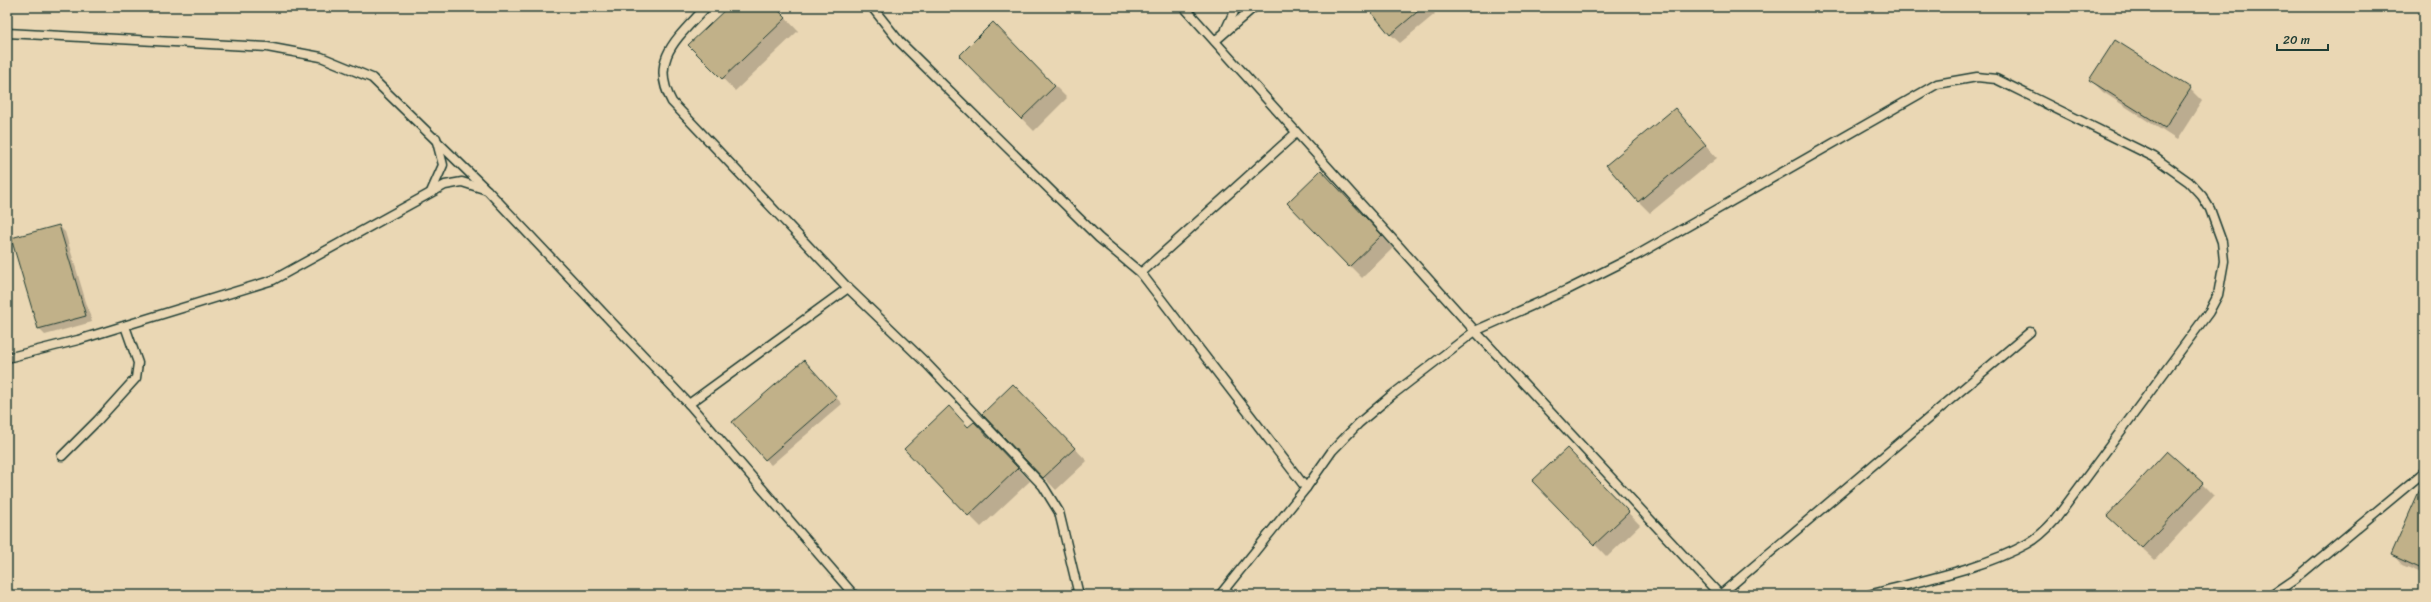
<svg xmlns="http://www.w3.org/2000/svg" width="2431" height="602" viewBox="0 0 2431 602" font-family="Sriracha,sans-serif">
  <rect width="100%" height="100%" fill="#ead7b4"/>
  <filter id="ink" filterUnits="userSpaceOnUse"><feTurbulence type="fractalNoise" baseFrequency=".025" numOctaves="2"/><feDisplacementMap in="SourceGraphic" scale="8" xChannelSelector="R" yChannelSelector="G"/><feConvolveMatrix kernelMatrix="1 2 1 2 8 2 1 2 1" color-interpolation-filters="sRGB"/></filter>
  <g filter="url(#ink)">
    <g fill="#0003">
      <path d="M730,7h45l23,24 -63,60 -45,-46z"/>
      <path d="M1375,7h54l6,7 -35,29 -10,-9z"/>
      <path d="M993,24l74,74 -33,33 -74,-75z"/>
      <path d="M2091,80l99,9 12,12 -25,39 -74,-48z"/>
      <path d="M1675,110l42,48 -67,55 -12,-12z"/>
      <path d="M1334,184l59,64 -31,30 -12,-12z"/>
      <path d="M59,226l6,6 27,90 -47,13 -6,-6 -26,-90z"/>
      <path d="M804,361l38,43 -71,61 -6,-6z"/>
      <path d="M1013,385l74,76 -31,29 -73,-76z"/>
      <path d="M969,428l17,7 44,46 -49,46 -12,-12z"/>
      <path d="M1579,462l61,63 -33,32 -73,-76z"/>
      <path d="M2202,484l12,12 -59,64 -35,-32z"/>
      <path d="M2424,486v88l-22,-9 -9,-10z"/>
    </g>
    <g fill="#c1b189" stroke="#1f3d34">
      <path d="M728,7h47l11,11 -64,61 -34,-34z"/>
      <path d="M1367,7h56l-33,28z"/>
      <path d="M993,22l62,64 -34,33 -62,-63z"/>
      <path d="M2115,40l76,48 -26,40 -76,-48z"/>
      <path d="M1675,108l31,37 -68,57 -32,-37z"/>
      <path d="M1321,170l61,65 -33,32 -62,-64z"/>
      <path d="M59,225l27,91 -48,13 -27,-91z"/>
      <path d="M804,360l33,37 -72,63 -33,-38z"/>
      <path d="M1013,384l62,64 -32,30 -61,-64z"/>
      <path d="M949,406l19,21 6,-5 44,46 -50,48 -64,-67z"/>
      <path d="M1567,448l62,64 -35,33 -62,-64z"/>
      <path d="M2167,451l36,32 -61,65 -35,-32z"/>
      <path d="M2424,480v90l-33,-15z"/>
    </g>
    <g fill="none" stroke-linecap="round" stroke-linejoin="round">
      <g stroke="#1f3d34" stroke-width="11">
        <g id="service">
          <path d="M706,7c-27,30 -58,52 -34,95l176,186 79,76 116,122 16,26 20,83"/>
          <path d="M872,7l27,34 200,197 42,35 165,215"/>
          <path d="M1184,7l291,324 245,264"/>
          <path d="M1226,29l10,-22"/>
          <path d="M7,33l260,14 54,10 51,21 116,113 201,213 165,191"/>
          <path d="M1215,41l39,-34"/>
          <path d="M431,192l12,-27 -7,-27"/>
          <path d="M1141,273l155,-140"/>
          <path d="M7,358l71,-18 195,-60 172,-95 17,-3 25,8"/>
          <path d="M689,404l159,-116"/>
          <path d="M62,456l36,-36 38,-42 2,-15 -13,-37"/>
          <path d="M1220,595l86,-107 26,-37 27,-28 33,-28 83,-64 92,-41 72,-36 298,-170 40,-7 19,2 158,78 35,25 13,14 8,13 12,33 2,19 -6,34 -9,17 -154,208c-8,9 -17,18 -28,24 -45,25 -109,37 -158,51"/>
          <path d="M1720,595l310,-263"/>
          <path d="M2272,595l22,-15 130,-108"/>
        </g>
      </g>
      <use href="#service" stroke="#ead7b4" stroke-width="8"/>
    </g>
  </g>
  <rect width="2431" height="602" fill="none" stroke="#ead7b4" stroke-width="24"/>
  <rect x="12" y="12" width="2407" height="578" fill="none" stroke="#1f3d34" stroke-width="1.5" filter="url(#ink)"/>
  <path d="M2277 44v6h51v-6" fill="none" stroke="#1f3d34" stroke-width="2"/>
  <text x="2283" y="44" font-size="12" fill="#1f3d34" stroke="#ead7b4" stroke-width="3" paint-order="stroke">20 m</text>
</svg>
